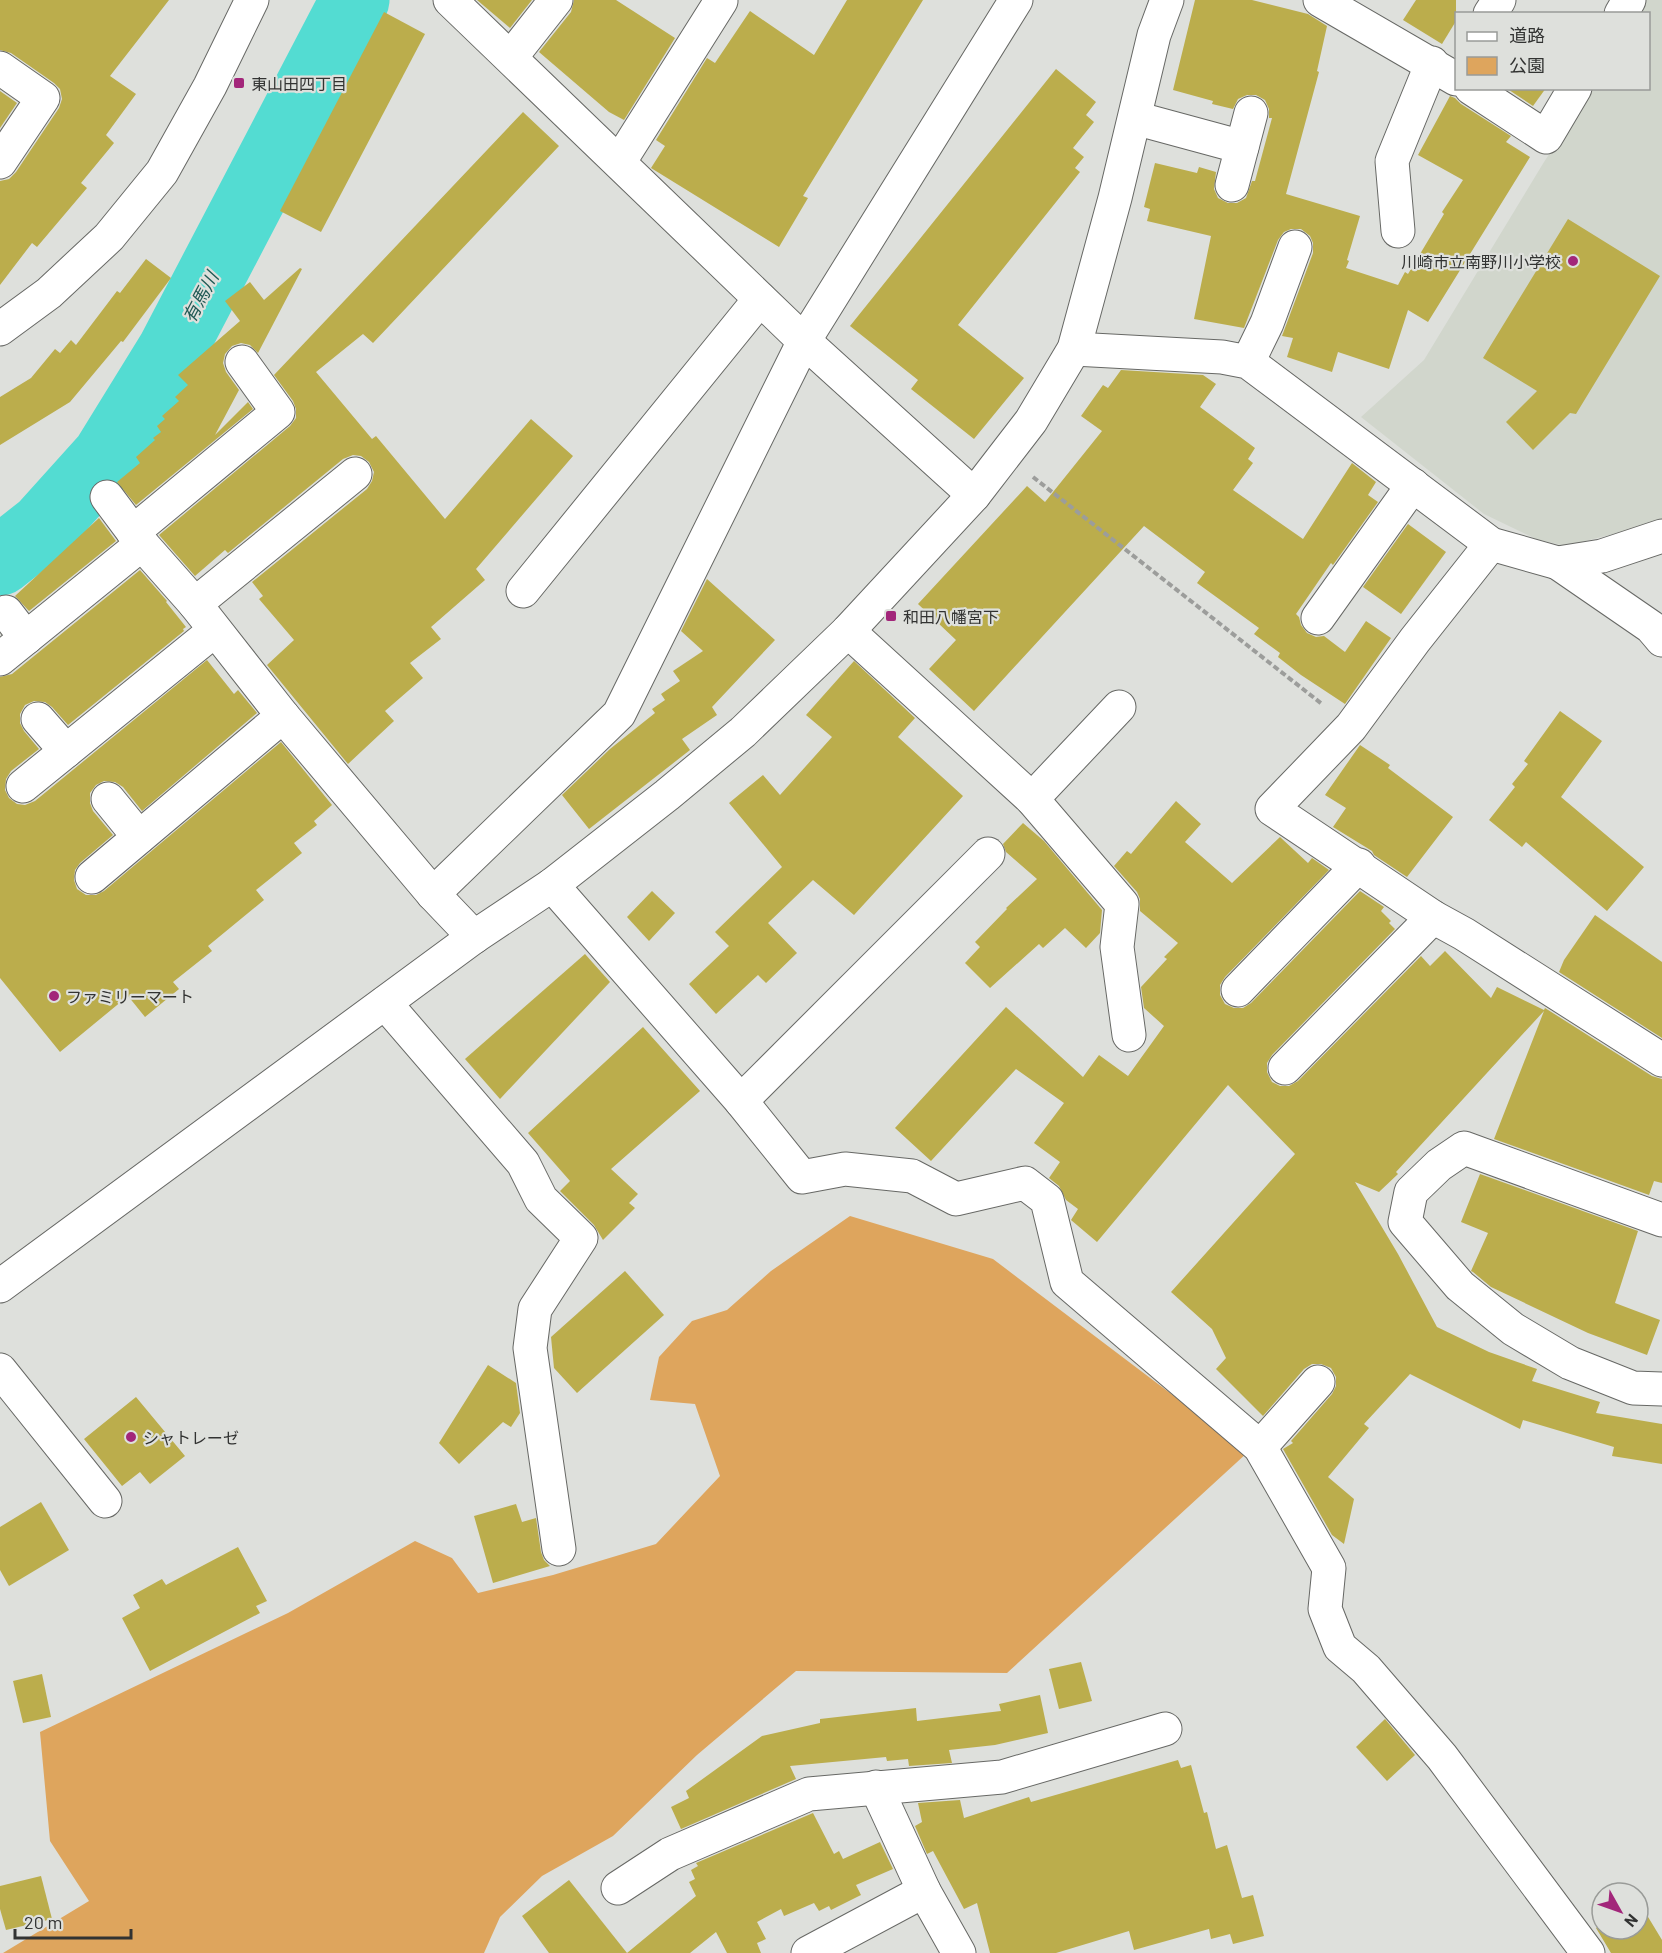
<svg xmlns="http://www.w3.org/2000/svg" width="1662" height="1953" viewBox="0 0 1662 1953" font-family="Barlow,'Noto Sans JP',sans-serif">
  <rect width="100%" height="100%" fill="#dee0dc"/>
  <path fill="#d1d6cc" d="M1644,0h18v522l-97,24 -29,-7 -52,-25 -123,-97 63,-57 120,-198 48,-73 56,-1v-74l-12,-1z"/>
  <path fill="#dea55d" d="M850,1216l143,43 255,193 -241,221 -211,-2 -99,84 -84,81 -71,40 -42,41 -16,36h-481l86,-52 -39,-60 -10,-109 248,-119 127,-72 37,17 26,35 75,-18 103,-31 64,-68 -25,-72 -45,-4 9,-43 33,-36 35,-11 44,-39z"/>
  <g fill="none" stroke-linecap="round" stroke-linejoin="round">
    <path stroke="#53dcd2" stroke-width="69" d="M0,561l43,-34 63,-70 66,-107 183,-350"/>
  </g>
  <g fill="#bbad4c">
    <path d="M0,0h169l-59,76 26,18 -30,41 8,8 -33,40 6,5 -50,59 -5,-4 -32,42v-104l9,-2 7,-7 43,-64 3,-9 -2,-10 -6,-6 -43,-30 -11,-3z"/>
    <path d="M477,0h55l-22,28z"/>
    <path d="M574,0h42l59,38 -51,82 -15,-8 -70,-60 32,-40z"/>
    <path d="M847,0h76l-120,196 5,2 -29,49 -128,-79 14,-22 -9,-6 51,-82 8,5 35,-52 64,44z"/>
    <path d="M1195,0h57l56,14 19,12 -10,45 2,1 -33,122 74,22 -13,44 2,1 -3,7 52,17 7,-13 3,2 36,-60 -2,-2 21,-32 -45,-25 32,-59 5,2 6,6 50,32 -5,6 24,15 -102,165 -20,-12 -19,59 -51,-17 -6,20 -45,-15 6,-19 -11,-2 31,-83v-10l-3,-7 -9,-7h-10l-7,3 -6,8 -34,88 -50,-9 17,-83 -64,-15 3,-12 -6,-2 11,-44 42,10 2,-6 17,5 -2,17 4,9 10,5h9l9,-5 6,-17h3l17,-63h-3v-9l-4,-9 -9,-5h-9l-9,4 -5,10 -21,-5 1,-3 -40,-11z"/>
    <path d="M1416,0h40v21l-14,23 -39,-24z"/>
    <path d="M384,12l41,22 -104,198 -41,-21z"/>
    <path d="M1056,69l40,33 -10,13 8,7 -21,26 11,9 -9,11 5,4 -122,153 66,53 -50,61 -63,-50 7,-9 -68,-54z"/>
    <path d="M1506,88h40l-13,18z"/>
    <path d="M0,91l17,12 -17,25z"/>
    <path d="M523,112l36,34 -186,197 -10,-9 -47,38 56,67 4,-3 69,83 86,-100 42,37 -97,113 9,11 -54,47 10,12 -31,24 13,15 -38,33 9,10 -46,43 -81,-99 27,-25 -35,-41 4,-3 -11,-14 115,-93 5,-8 2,-9 -5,-10 -8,-6 -8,-1 -10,4 -115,94 -3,-3 -30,26 -36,-41 131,-109 6,-8v-9l-3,-8 -19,-26z"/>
    <path d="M1568,219l92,57 -84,138 -6,-1 -37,37 -27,-28 31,-31 -54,-33z"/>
    <path d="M146,259l25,19 -48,64 -2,-1 -51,61 -70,43v-48l31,-19 24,-29 5,4 11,-13 5,5 41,-54 3,2z"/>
    <path d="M300,268l2,1 -44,84 -8,-8 -9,-2 -9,3 -7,8 -2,9 3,9 13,18 -24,45 33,-33 5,7 -117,96 -19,-23 23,-19 -4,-6 19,-17 -2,-2 8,-6 -4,-6 8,-7 -3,-3 17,-15 -4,-4 13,-12 -10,-10 62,-54 -15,-20 25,-19 14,18z"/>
    <path d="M1121,370l82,5 13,9 -16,23 55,41 -7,11 5,4 -20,27 70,49 49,-76 24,19 -8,13 10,7 -45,63 -2,-2 -35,51 3,3 2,8 6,8 9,4 8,-1 21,16 21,-31 25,17 -46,66 -44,-29 -23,-18 2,-4 -26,-19 5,-6 -62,-45 8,-11 -61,-46 -170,185 -45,-42 27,-29 -38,-36 109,-118 18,16 57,-71 -21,-15 22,-31 5,3z"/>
    <path d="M99,518l17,23 -87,70 -14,-15z"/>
    <path d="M1408,524l38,28 -45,62 -38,-27z"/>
    <path d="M140,570l27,31 -1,1 20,25 -3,2 1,2 -116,94 -16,-18 -7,-5 -11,-1 -9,4 -5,9v9l4,8 15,18 -28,22 -5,8 -1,11 4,8 8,6 8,1 10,-4 172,-141 27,34 4,-4 19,23 -115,98 -19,-24 -8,-5 -11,-1 -8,4 -6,8v10l3,8 20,24 -33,28 -5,7 -1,10 3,9 9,6h10l8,-4 177,-149 51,63 -18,16 3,4 -23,18 8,10 -46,37 8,10 -56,46 4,5 -39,31 6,7 -34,28 -17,-21 -68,56 -60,-74v-301l12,-3z"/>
    <path d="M707,579l68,61 -63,67 5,8 -35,24 8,11 -101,79 -27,-34 48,-46 45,-36 -3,-4 13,-9 -4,-6 19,-13 -7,-10 30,-20 -22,-20z"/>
    <path d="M854,661l61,57 -17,19 65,59 -109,119 -41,-35 -45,43 29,30 -31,30 -8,-8 -42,39 -27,-30 40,-38 -14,-14 67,-65 -53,-64 34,-28 17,20 52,-58 -26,-22z"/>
    <path d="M1560,711l42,30 -41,56 83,70 -37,44 -81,-69 -4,5 -33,-27 26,-33 -3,-3 16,-20 -4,-3z"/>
    <path d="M1360,745l30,20 -2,3 65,49 -46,60 -33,-22 -2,-4 -39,-24 13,-19 -21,-13z"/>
    <path d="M1176,801l25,23 -16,18 47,41 48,-46 28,26 4,-5 17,12 -104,107 -5,8v10l5,9 9,4h9l8,-5 109,-112 24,16 -3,4 10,10 -2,2 6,6 -123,126 -5,8v9l5,10 8,4h9l9,-5 123,-125 9,10 15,-15 46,47 6,-11 47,23 1,-2 107,68 10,3v104l-8,-2 -5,14 -155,-56 50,-128 -148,161 2,2 -19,18 -24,-10 43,72 39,73 52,25 48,17 -5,12 68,21 -4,11 66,11v40l-50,-8 2,-9 -91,-27 -3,9 -110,-55 -46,50 5,4 -41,49 26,22 -10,45 -12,-9 -49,-86 10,-6 -2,-2 41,-47 4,-8v-9l-5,-9 -10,-4h-9l-8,5 -41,47 -47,-47 10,-11 -14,-29 -41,-37 124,-138 -67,-69 -131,157 -26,-22 7,-11 -12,-9 -7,-14 -10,-8 11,-16 -26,-19 30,-40 -48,-34 -85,92 -36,-33 111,-121 77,70 16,-22 29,21 36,-50 -20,-18 -3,-21 26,-28 -3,-2 14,-14 -38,-32v-12l-3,-7 -23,-26 13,-15 4,3z"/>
    <path d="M1023,823l21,18 58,69 -2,23 -14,15 -21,-20 -22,20 -4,-4 -49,44 -25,-25 15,-16 -5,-5 32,-33 -1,-1 31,-29 -31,-27 -3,-8z"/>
    <path d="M652,891l23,22 -26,28 -22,-24z"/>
    <path d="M1595,915l67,47v76l-103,-66 5,-12z"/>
    <path d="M585,954l25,28 -110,117 -35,-40z"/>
    <path d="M643,1027l57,64 -89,78 27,25 -9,9 6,5 -32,32 -9,-15 -34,-34 10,-10 -42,-48z"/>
    <path d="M1480,1174l158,57 -23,72 45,17 -13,35 -59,-22 -97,-46 -18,-15 -2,-1 17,-38 -27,-11z"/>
    <path d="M625,1271l39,44 -87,78 -23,-25 -3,-31z"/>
    <path d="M488,1365l28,18 4,30 -9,14 -8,-5 -44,42 -20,-21z"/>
    <path d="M136,1397l49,59 -35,28 -10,-12 -18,14 -38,-47z"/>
    <path d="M41,1502l28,48 -60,36 -9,-16v-43z"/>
    <path d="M516,1504l6,18 14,-4 5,34 3,8 6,6 -57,17 -19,-67z"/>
    <path d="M238,1547l29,54 -11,5 4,7 -110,58 -28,-53 18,-10 -7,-13 29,-16 4,6z"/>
    <path d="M1081,1662l11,39 -33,8 -10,-40z"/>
    <path d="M42,1674l9,43 -28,6 -10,-42z"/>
    <path d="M1040,1695l8,38 -53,12 -46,5 3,13 -43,3 -1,-7 -21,2 -1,-4 -96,9 6,13 -115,50 -10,-22 18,-9 -3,-7 76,-55 58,-13v-4l96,-11 1,13 84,-10 -2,-7z"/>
    <path d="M1385,1719l30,36 -28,26 -31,-34z"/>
    <path d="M1178,1760l3,8 10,-3 13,48 3,-1 9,37 11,-4 15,53 11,-3 11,41 -31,8 -3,-10 -19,5 -2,-10 -75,21 -5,-19 -73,22h-66l-13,-50 -13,6 -31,-58 -6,3 -12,-28 7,-4 -4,-19 42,-3 4,18 65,-21 2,5z"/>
    <path d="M813,1813l21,41 5,-3 4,8 37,-17 13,27 -37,16 5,10 -30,15 -2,-4 -10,5 -5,-8 -30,13 -3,-7 -24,13 9,17 -9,4 4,10h-34l-11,-21 -26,21h-63l69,-57 -7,-14 6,-3 -4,-9 7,-4 -2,-3z"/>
    <path d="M41,1876l11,43 -46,11 -6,-21v-23z"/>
    <path d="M569,1880l58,73h-78l-27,-37z"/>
    <path d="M1639,1902l23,38v13h-51l-15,-25 6,-4v5h36z"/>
  </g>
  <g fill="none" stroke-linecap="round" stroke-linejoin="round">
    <g stroke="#676865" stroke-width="35">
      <g id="minor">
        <path d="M450,0l354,341 170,154"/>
        <path d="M1320,0l136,79"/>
        <path d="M1490,14l9,-14"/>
        <path d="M1621,14l8,-14"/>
        <path d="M511,57l45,-57"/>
        <path d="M0,68l43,30 -43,64"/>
        <path d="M1471,88l75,49 29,-49"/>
        <path d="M1135,118l107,29"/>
        <path d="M620,161l101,-160"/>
        <path d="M1232,185l19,-72"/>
        <path d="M1398,231l-6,-70 40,-98"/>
        <path d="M0,329l49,-36 60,-56 53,-65 48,-86 42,-86"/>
        <path d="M1074,349l148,8 26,5 243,182 67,19 44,-7 60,-20"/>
        <path d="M1248,362l19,-39 28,-76"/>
        <path d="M107,497l35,47 53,60 88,112 150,178 41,43"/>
        <path d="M133,532l145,-120 -36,-50"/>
        <path d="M1491,544l-76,96 -64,87 -79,82 161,108 31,17 198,126"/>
        <path d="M1558,563l93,64 11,13"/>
        <path d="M523,591l237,-292"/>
        <path d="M195,604l160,-130"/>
        <path d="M6,612l20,26"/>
        <path d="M1318,618l95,-133"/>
        <path d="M848,631l184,168 90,105 -5,43 12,88"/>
        <path d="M0,659l142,-115"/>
        <path d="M38,719l28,32"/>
        <path d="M23,786l191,-155"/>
        <path d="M108,799l31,38"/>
        <path d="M1032,799l87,-92"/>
        <path d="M92,877l191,-161"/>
        <path d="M552,885l189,216 61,76 43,-8 67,7 44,23 69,-16 22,17 20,82 193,165 69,121 -4,41 15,38 26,22 76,88 146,196"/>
        <path d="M433,894l186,-180 185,-373 212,-341"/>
        <path d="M1238,990l121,-125"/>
        <path d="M385,1003l138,160 18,36 40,39 -46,71 -5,39 29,201"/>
        <path d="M1285,1068l148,-151"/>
        <path d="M741,1101l247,-247"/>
        <path d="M1662,1220l-198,-72 -25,17 -28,27 -6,30 55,64 53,43 57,34 63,25 29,1"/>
        <path d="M0,1286l474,-349 78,-52 115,-90 76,-63 105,-101 126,-136 57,-74 43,-72 41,-151 39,-163 13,-35"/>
        <path d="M0,1370l105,131"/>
        <path d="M1260,1447l58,-65"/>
        <path d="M876,1787l48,104"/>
        <path d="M618,1888l52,-34 139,-60 193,-17 163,-48"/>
        <path d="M808,1953l116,-62 35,62"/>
      </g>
    </g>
    <path stroke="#9c9d9b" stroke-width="4" stroke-dasharray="6 3" stroke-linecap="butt" d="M1033,477l289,227"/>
    <use href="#minor" stroke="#fff" stroke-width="33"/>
  </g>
  <g fill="#a2267a" stroke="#dee0dc" stroke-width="2">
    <rect x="233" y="77" width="12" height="12" rx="3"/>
    <circle cx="1573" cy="261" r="6"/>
    <rect x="885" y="610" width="12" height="12" rx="3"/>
    <circle cx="54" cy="996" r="6"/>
    <circle cx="131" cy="1437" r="6"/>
  </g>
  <g text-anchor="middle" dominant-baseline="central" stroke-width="4.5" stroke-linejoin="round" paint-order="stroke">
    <g font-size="16" fill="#323332" stroke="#dee0dc" text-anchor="start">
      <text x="251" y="83">東山田四丁目</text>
      <text x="1561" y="261" text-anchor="end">川崎市立南野川小学校</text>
      <text x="903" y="616">和田八幡宮下</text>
      <text x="66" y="996">ファミリーマート</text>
      <text x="143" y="1437">シャトレーゼ</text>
    </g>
    <g font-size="18" font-style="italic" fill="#205954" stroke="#dee0dc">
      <text transform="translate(200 297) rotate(-62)">有馬川</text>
    </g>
  </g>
  <rect x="1455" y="12" width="195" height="78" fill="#dee0dc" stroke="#999b98" stroke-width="1.5"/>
  <rect x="1467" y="32" width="30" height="9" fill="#ffffff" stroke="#999b98" stroke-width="1.5"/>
  <text x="1509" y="42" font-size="18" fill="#323332">道路</text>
  <rect x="1467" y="57" width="30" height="18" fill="#dea55d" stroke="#999b98" stroke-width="1.5"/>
  <text x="1509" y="72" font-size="18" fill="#323332">公園</text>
  <g transform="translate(1620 1911) rotate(130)"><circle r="28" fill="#dee0dc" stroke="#999b98" stroke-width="1.5"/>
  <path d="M0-4.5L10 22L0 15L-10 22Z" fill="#a2267a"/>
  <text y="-9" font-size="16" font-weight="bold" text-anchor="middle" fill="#323332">N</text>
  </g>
  <path d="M15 1929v9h116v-9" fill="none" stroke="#323332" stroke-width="3"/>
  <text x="24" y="1929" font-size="18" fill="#323332" stroke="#dee0dc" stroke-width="4.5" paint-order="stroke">20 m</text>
</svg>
